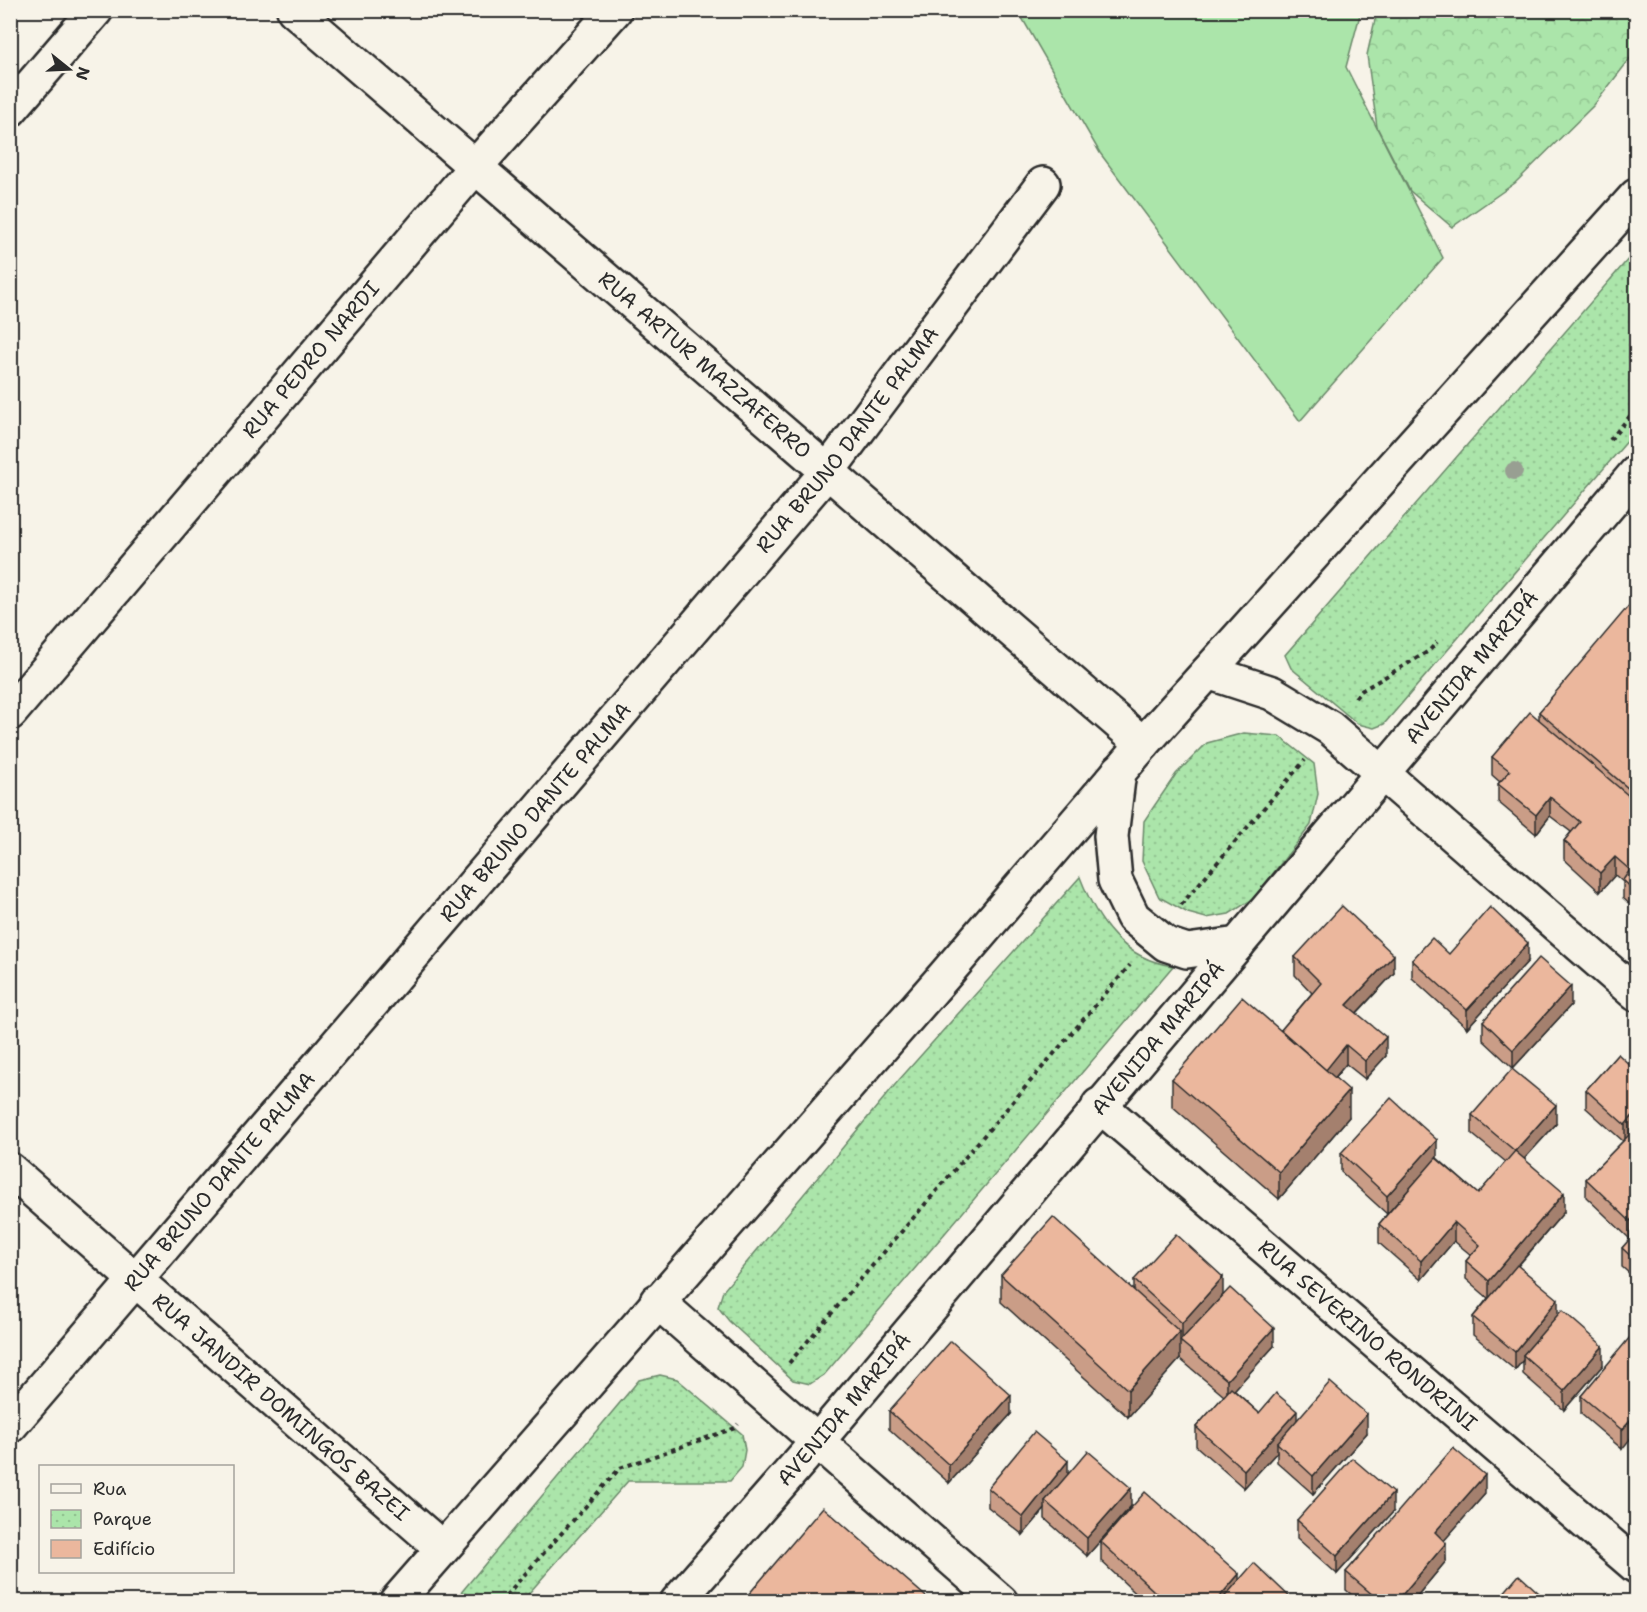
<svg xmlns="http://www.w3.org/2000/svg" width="1647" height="1612" viewBox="0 0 1647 1612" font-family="'Shantell Sans',sans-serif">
  <defs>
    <pattern id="forest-crowns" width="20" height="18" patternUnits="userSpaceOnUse" patternTransform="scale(1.5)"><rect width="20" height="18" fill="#abe5aa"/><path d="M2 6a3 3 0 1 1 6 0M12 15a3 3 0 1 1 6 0" fill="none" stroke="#93c592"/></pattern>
    <pattern id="park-dots" width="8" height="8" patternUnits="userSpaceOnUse" patternTransform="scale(1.5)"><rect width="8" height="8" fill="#abe5aa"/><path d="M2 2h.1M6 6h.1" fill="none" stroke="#93c592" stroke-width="1.8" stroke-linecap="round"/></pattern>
  </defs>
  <rect width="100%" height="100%" fill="#f7f3e8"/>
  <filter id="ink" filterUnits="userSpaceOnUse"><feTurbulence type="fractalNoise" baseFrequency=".0167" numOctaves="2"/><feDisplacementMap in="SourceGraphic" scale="12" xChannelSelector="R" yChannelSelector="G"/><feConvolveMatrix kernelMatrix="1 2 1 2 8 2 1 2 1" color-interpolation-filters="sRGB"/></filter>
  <g filter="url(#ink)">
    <path fill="#abe5aa" stroke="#6b886a" stroke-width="1.5" d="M1018,11h343l-15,56 97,191 -143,163 -200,-268z"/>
    <path fill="url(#forest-crowns)" stroke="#6b886a" stroke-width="1.5" d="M1377,11h259v40l-42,54 -79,78 -63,44 -42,-36 -33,-64 -10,-72z"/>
    <g fill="url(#park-dots)" stroke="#6b886a" stroke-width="1.5">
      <path d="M1636,250v181l-252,293 -10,4 -16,-4 -67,-56 -6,-13z"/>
      <path d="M1244,733l35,3 35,28 4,30 -7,31 -58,74 -24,15 -23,4 -18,-5 -29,-16 -17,-36 2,-40 32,-47 31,-31z"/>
      <path d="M1080,877c17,44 43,82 93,89l-349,409 -14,9 -17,-4 -64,-59 -11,-14 5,-16 176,-211z"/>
      <path d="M660,1375l17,4 65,55 3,16 -3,17 -12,14h-102l-106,120h-68l185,-221z"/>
    </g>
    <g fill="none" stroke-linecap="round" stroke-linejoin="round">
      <g stroke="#2b2b2b" stroke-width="38">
        <g id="minor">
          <path id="s1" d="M294,10l849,734"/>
          <path d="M10,110l86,-100"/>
          <path id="s2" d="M10,713l465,-546 140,-157"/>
          <path d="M1382,773l254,221"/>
          <path id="s3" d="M1099,1105l537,461"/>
          <path id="s4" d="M10,1170l432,378"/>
          <path d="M657,1301l344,301"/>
          <path id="s5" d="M10,1426l817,-954 216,-288"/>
        </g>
      </g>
      <g stroke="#2b2b2b" stroke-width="38">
        <g id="primary">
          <path d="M1208,672l64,21 58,35 52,45"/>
          <path d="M1119,771l-8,65 4,44 18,37 33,27 21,7 51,-7"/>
          <path d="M396,1602l549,-627 198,-231 493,-548"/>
          <path id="s6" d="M677,1602l139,-159 820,-970"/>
        </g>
      </g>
      <g stroke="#2b2b2b" stroke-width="4" stroke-dasharray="4.5 4.5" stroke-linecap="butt">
        <path d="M1610,440l26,-31"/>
        <path d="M1355,698l6,-7 68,-40 8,-9"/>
        <path d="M1181,905l124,-145"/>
        <path d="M789,1363l341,-398"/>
        <path d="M500,1602l120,-134 115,-40 3,-4"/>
      </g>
      <use href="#minor" stroke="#f7f3e8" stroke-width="33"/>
      <use href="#primary" stroke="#f7f3e8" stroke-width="33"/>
    </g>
    <circle fill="#989f92" cx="1514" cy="471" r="9"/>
    <g fill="#ca9d87" stroke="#2b2b2b" stroke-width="1.5">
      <path d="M1636,608v302l-13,-12v-16l-8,-7 -15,17 -36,-33v-18l7,-9 -21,-16 -14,18 -38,-32v-18l2,-2 -8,-7v-18l47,-37v-8z"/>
      <path d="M1295,957l99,16 -37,40 29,43 -21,23 -19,-15 -11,13 14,40 -70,82 -107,-93v-27l109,-49 31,-37 -17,-18z"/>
      <path d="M1412,960l116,1 -61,67 -55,-50z"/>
      <path d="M1571,1005l-58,63 -30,-28v-19z"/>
      <path d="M1618,1054l15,81 3,3v141l-14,-12v-19l8,-9 -44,-42v-18l37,-38 -37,-33v-18z"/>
      <path d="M1472,1115l84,9 -32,35 40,53 -46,54 40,48 45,51 -39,45 -41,-36v-14l-8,10 -42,-35v-18l15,-19 -22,-19v-18l5,-6 -17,-14 -33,39 -42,-37v-19l8,-10 -46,-42v-19l96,5 41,36 28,-32 -34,-28z"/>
      <path d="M1001,1275l133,16v-11l89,15 51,51 -40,44 25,23 38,8 70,12 -54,61 -36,-32v-10l-33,36 -48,-42v-19l28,-31 -44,-37 -52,58 -127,-115z"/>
      <path d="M1636,1332l-14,117 -41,-35v-18z"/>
      <path d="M889,1411l122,3 -62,69 -60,-54z"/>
      <path d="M1068,1473l63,33 -44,50 -42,-37v-10l-22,26 -35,-28v-19z"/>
      <path d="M1485,1494l-41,46 2,21 -34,41h-52l-14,-12v-18z"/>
      <path d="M1393,1512l-56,62 -40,-36v-18z"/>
      <path d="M1101,1542l138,38 56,22h-150l-44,-41z"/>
    </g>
    <g fill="#a4806e" stroke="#2b2b2b" stroke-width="1.5">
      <path d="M1550,797v19l-14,18v-19z"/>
      <path d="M1615,857v18l-15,17v-19z"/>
      <path d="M1528,943v18l-61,67v-18z"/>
      <path d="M1394,955v18l-47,50v-18z"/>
      <path d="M1571,986v19l-58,63v-18z"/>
      <path d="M1386,1037v19l-21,23v-18z"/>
      <path d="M1346,1045v19l-23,28v-19z"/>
      <path d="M1349,1090v27l-70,82v-27z"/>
      <path d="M1556,1105v19l-41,45v-18z"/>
      <path d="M1636,1112v18l-11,14v-19z"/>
      <path d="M1437,1140v18l-50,56v-18z"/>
      <path d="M1564,1193v19l-75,87v-18z"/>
      <path d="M1636,1214v18l-6,7v-18z"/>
      <path d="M1454,1222v19l-33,39v-19z"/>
      <path d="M1223,1277v18l-41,47v-19z"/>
      <path d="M1558,1299v19l-35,37v5l-8,10v-18z"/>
      <path d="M1274,1328v18l-47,52v-18z"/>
      <path d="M1180,1332v27l-52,58v-27z"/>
      <path d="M1603,1346v19l-39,45v-19z"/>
      <path d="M1011,1395v19l-62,69v-18z"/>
      <path d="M1297,1411v19l-20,13v9l-33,36v-18z"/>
      <path d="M1367,1414v19l-54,61v-18z"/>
      <path d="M1636,1414v18l-14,17v-19z"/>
      <path d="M1068,1461v18l-23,22v8l-22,26v-18z"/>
      <path d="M1485,1475v19l-50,57v-19z"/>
      <path d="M1131,1488v18l-44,50v-18z"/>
      <path d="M1393,1493v19l-56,62v-18z"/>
      <path d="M1446,1543v18l-34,41h-16z"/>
      <path d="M1239,1574v18l-8,10h-16z"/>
    </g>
    <g fill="#ebb79d" stroke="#2b2b2b" stroke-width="1.5">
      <path d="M1631,603l5,5v187l-97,-83z"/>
      <path d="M1530,712l106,90v90l-13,-12 7,-10 -15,-13 -15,16 -36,-32 16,-19 -30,-25 -14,18 -38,-31 12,-13 -18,-14z"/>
      <path d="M1342,906l52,49 -47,50 39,32 -21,24 -19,-16 -20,25 -45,-40 40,-47 -26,-26z"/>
      <path d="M1490,907l38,36 -61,67 -55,-50 20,-22 17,16z"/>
      <path d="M1539,958l32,28 -58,64 -30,-29z"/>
      <path d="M1242,997l107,93 -70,82 -107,-93z"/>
      <path d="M1618,1054l18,17v41l-11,13 -39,-35z"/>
      <path d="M1512,1069l44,36 -41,46 -43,-36z"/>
      <path d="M1391,1098l46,42 -50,56 -46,-43z"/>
      <path d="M1631,1133l5,5v76l-6,7 -44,-42z"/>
      <path d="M1515,1151l49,42 -75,88 -23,-20 14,-16 -26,-23 -33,39 -42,-37 57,-66 42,36z"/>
      <path d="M1053,1217l127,115 -52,58 -127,-115z"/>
      <path d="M1636,1232v29l-14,-13z"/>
      <path d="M1176,1234l47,43 -41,46 -48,-43z"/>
      <path d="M1517,1265l41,34 -43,53 -42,-35z"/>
      <path d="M1230,1288l44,40 -47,52 -47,-39z"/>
      <path d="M1562,1310l41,36 -39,45 -41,-36z"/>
      <path d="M1635,1331l1,1v82l-14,16 -41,-34z"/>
      <path d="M951,1341l60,54 -62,70 -60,-54z"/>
      <path d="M1330,1382l37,32 -54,62 -36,-33z"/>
      <path d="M1231,1388l28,25 17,-20 21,18 -53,59 -48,-43z"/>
      <path d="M1034,1432l34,29 -45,56 -35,-29z"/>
      <path d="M1453,1448l32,27 -50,57 11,11 -50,59h-15l-35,-30z"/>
      <path d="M1088,1451l43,37 -44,50 -42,-37z"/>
      <path d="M1352,1458l41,35 -56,63 -40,-36z"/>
      <path d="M1145,1492l94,82 -24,28h-49l-65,-60z"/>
      <path d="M823,1507l109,95h-190z"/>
      <path d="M1254,1563l41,39h-75z"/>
      <path d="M1519,1575l30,27h-53z"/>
    </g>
  </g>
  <g text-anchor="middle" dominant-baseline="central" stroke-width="4.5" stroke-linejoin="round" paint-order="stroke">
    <g font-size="21" fill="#2b2b2b" stroke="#f7f3e8">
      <text stroke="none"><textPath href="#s2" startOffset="464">RUA PEDRO NARDI</textPath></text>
      <text stroke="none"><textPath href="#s1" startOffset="543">RUA ARTUR MAZZAFERRO</textPath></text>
      <text stroke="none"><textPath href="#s5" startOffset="1294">RUA BRUNO DANTE PALMA</textPath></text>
      <text stroke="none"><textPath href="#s6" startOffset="1227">AVENIDA MARIPÁ</textPath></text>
      <text stroke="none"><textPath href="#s5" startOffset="808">RUA BRUNO DANTE PALMA</textPath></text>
      <text stroke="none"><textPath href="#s6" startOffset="741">AVENIDA MARIPÁ</textPath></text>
      <text stroke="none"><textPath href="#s5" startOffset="322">RUA BRUNO DANTE PALMA</textPath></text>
      <text stroke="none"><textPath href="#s3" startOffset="354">RUA SEVERINO RONDRINI</textPath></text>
      <text stroke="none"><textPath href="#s4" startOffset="360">RUA JANDIR DOMINGOS BAZEI</textPath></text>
      <text stroke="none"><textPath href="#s6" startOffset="255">AVENIDA MARIPÁ</textPath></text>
    </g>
  </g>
  <rect width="1647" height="1612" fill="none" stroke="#f7f3e8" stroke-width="36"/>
  <rect x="18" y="18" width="1611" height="1576" fill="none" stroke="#2b2b2b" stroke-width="2" filter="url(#ink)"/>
  <rect x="39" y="1465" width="195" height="108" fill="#f7f3e8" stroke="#a5a39c" stroke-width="1.5"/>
  <rect x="51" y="1484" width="30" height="9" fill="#f7f3e8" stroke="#a5a39c" stroke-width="1.5"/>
  <text x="93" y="1495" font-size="18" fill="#2b2b2b">Rua</text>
  <rect x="51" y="1510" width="30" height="18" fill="url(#park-dots)" stroke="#a5a39c" stroke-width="1.5"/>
  <text x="93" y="1525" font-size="18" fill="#2b2b2b">Parque</text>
  <rect x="51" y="1540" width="30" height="18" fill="#ebb79d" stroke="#a5a39c" stroke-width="1.5"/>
  <text x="93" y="1555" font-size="18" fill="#2b2b2b">Edifício</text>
  <g transform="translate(69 69) rotate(108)" stroke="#f7f3e8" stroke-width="4.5" paint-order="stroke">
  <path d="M0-4.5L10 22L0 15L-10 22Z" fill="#2b2b2b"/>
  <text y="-9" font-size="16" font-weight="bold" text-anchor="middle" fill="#2b2b2b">N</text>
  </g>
</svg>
